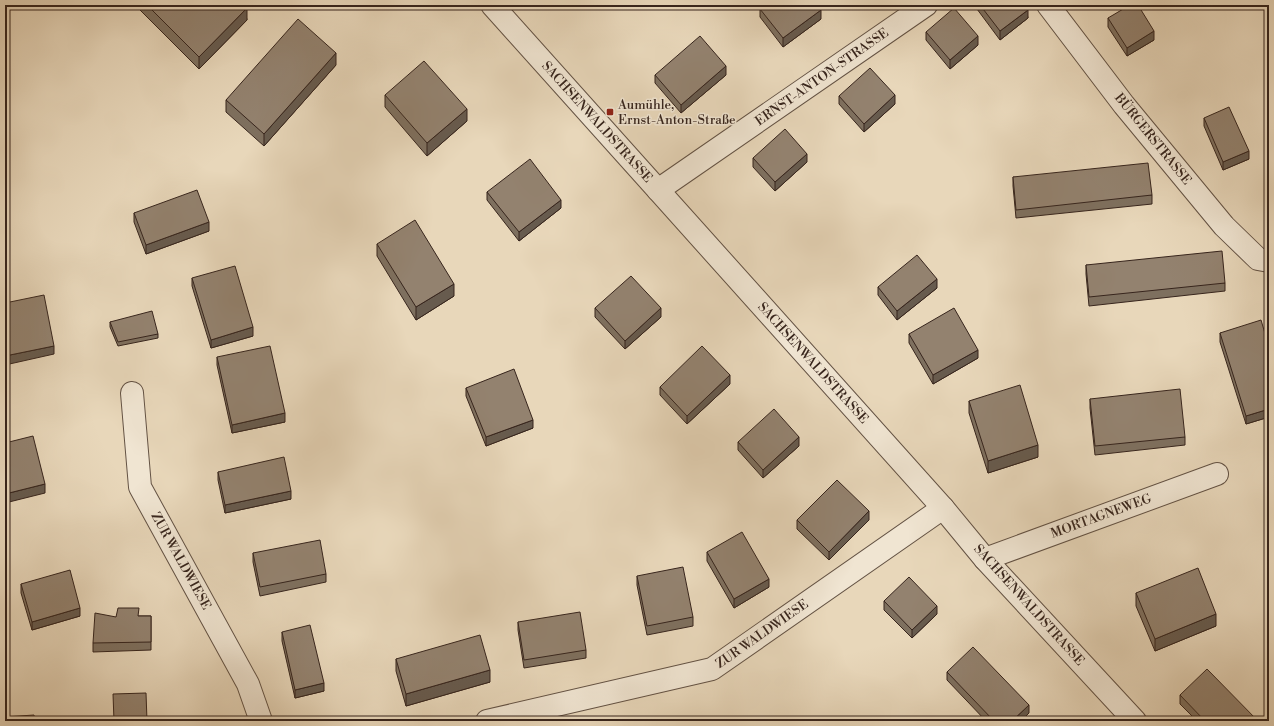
<svg xmlns="http://www.w3.org/2000/svg" width="1274" height="726" viewBox="0 0 1274 726" font-family="'Libre Bodoni',serif">
  <rect width="100%" height="100%" fill="#e8d7ba"/>
  <filter id="stains"><feTurbulence type="fractalNoise" baseFrequency=".005" numOctaves="4"/><feColorMatrix values="0 0 0 0 .2 0 0 0 0 .09 0 0 0 0 .02 0 0 0 .5 -.17"/></filter>
  <radialGradient id="worn" r=".72"><stop offset=".6" stop-color="#630" stop-opacity="0"/><stop offset="1" stop-color="#630" stop-opacity=".3"/></radialGradient>
  <g fill="none" stroke-linecap="round" stroke-linejoin="round">
    <g stroke="#635244" stroke-width="24">
      <g id="minor">
        <path d="M492,5l166,185 285,318 42,51 150,162"/>
        <path d="M1048,5l76,100 100,121 34,33 11,2"/>
        <path d="M658,190l268,-185"/>
        <path d="M132,393l8,94 108,197 13,37"/>
        <path d="M985,559l232,-85"/>
        <path d="M487,721l225,-52 231,-161"/>
      </g>
    </g>
    <use href="#minor" stroke="#f0e5d2" stroke-width="22"/>
  </g>
  <g fill="#7e705f" stroke="#37251d">
    <path d="M135,5h109l3,15 -48,49z"/>
    <path d="M974,5h51l3,13 -28,22z"/>
    <path d="M760,9l61,10 -38,28 -23,-30z"/>
    <path d="M1108,18l46,22 -27,16 -19,-29z"/>
    <path d="M926,32l52,13 -28,24 -24,-29z"/>
    <path d="M336,65l-72,81 -38,-34v-12z"/>
    <path d="M655,75h71l-45,38 -26,-30z"/>
    <path d="M385,95l82,26 -40,35 -42,-49z"/>
    <path d="M839,96l56,8 -31,28 -25,-28z"/>
    <path d="M1204,118l45,41 -26,11 -19,-44z"/>
    <path d="M753,158l54,4 -32,29 -22,-24z"/>
    <path d="M1013,177l139,18v9l-136,14 -3,-32z"/>
    <path d="M487,192l74,16 -42,33 -32,-41z"/>
    <path d="M134,213l75,18 -63,23 -12,-32z"/>
    <path d="M377,244l77,52 -38,24 -39,-64z"/>
    <path d="M1086,265l139,18v8l-136,15 -3,-32z"/>
    <path d="M192,278l61,58 -42,12 -19,-62z"/>
    <path d="M878,287l59,1 -40,32 -19,-25z"/>
    <path d="M595,308l66,9 -36,32 -30,-32z"/>
    <path d="M110,322l48,12v4l-40,8 -8,-19z"/>
    <path d="M1220,333l49,14v70l-23,7 -26,-82z"/>
    <path d="M909,334l69,24 -45,26 -24,-41z"/>
    <path d="M217,357l68,65 -53,11 -15,-68z"/>
    <path d="M730,384l-43,40 -27,-29v-8z"/>
    <path d="M466,388l67,40 -47,18 -20,-50z"/>
    <path d="M1090,399l95,38v8l-90,10 -5,-47z"/>
    <path d="M969,401l69,56 -50,16 -19,-60z"/>
    <path d="M738,442l61,4 -36,32 -25,-28z"/>
    <path d="M218,472l73,27 -66,14 -7,-33z"/>
    <path d="M797,520h72l-40,40 -32,-31z"/>
    <path d="M707,552l62,35 -35,21 -27,-47z"/>
    <path d="M253,553l73,21v8l-66,14 -7,-34z"/>
    <path d="M637,576l56,41v9l-46,9 -10,-50z"/>
    <path d="M21,584l59,32 -48,14 -11,-37z"/>
    <path d="M1136,593l80,33 -61,25 -19,-45z"/>
    <path d="M884,601l53,13 -25,24 -28,-28z"/>
    <path d="M139,616h12v34l-58,2v-9l23,-26z"/>
    <path d="M518,622l68,28v8l-62,10 -6,-38z"/>
    <path d="M282,632l42,59 -29,7 -13,-57z"/>
    <path d="M396,659l94,23 -84,24 -10,-35z"/>
    <path d="M947,672l82,41 -8,8h-35l-39,-41z"/>
    <path d="M1180,695l78,26h-61l-17,-17z"/>
  </g>
  <g fill="#675b4e" stroke="#37251d">
    <path d="M247,8v12l-48,49v-12z"/>
    <path d="M821,10v9l-38,28v-9z"/>
    <path d="M1028,10v8l-28,22v-9z"/>
    <path d="M1154,31v9l-27,16v-8z"/>
    <path d="M978,36v9l-28,24v-9z"/>
    <path d="M336,53v12l-72,81v-12z"/>
    <path d="M726,66v9l-45,38v-8z"/>
    <path d="M895,95v9l-31,28v-8z"/>
    <path d="M467,109v12l-40,35v-13z"/>
    <path d="M1249,151v8l-26,11v-8z"/>
    <path d="M807,154v8l-32,29v-9z"/>
    <path d="M561,200v8l-42,33v-9z"/>
    <path d="M209,222v9l-63,23v-9z"/>
    <path d="M937,279v9l-40,32v-9z"/>
    <path d="M454,284v12l-38,24v-13z"/>
    <path d="M661,308v9l-36,32v-8z"/>
    <path d="M253,327v9l-42,12v-8z"/>
    <path d="M54,346v8l-49,11v-9z"/>
    <path d="M978,350v8l-45,26v-9z"/>
    <path d="M730,375v9l-43,40v-8z"/>
    <path d="M1269,409v8l-23,7v-8z"/>
    <path d="M285,413v9l-53,11v-8z"/>
    <path d="M533,420v8l-47,18v-9z"/>
    <path d="M799,437v9l-36,32v-8z"/>
    <path d="M1038,445v12l-50,16v-12z"/>
    <path d="M45,484v9l-40,10v-9z"/>
    <path d="M291,491v8l-66,14v-8z"/>
    <path d="M869,511v9l-40,40v-8z"/>
    <path d="M769,579v8l-35,21v-9z"/>
    <path d="M937,606v8l-25,24v-8z"/>
    <path d="M80,608v8l-48,14v-8z"/>
    <path d="M1216,614v12l-61,25v-12z"/>
    <path d="M490,670v12l-84,24v-12z"/>
    <path d="M324,683v8l-29,7v-8z"/>
    <path d="M1029,705v8l-8,8h-9z"/>
  </g>
  <g fill="#93826f" stroke="#37251d">
    <path d="M147,5h97l3,3 -48,49z"/>
    <path d="M765,5h52l4,5 -38,28 -23,-29z"/>
    <path d="M980,5h45l3,5 -28,21z"/>
    <path d="M1130,5h8l16,26 -27,17 -19,-30z"/>
    <path d="M954,8l24,28 -28,24 -24,-28z"/>
    <path d="M298,19l38,34 -72,81 -38,-34z"/>
    <path d="M700,36l26,30 -45,39 -26,-30z"/>
    <path d="M424,61l43,48 -40,34 -42,-48z"/>
    <path d="M870,68l25,27 -31,29 -25,-28z"/>
    <path d="M1229,107l20,44 -26,11 -19,-44z"/>
    <path d="M785,129l22,25 -32,28 -22,-24z"/>
    <path d="M530,159l31,41 -42,32 -32,-40z"/>
    <path d="M1148,163l4,32 -136,15 -3,-33z"/>
    <path d="M197,190l12,32 -63,23 -12,-32z"/>
    <path d="M415,220l39,64 -38,23 -39,-63z"/>
    <path d="M1222,251l3,32 -136,14 -3,-32z"/>
    <path d="M917,255l20,24 -40,32 -19,-24z"/>
    <path d="M235,266l18,61 -42,13 -19,-62z"/>
    <path d="M631,276l30,32 -36,33 -30,-33z"/>
    <path d="M44,295l10,51 -49,10v-53z"/>
    <path d="M954,308l24,42 -45,25 -24,-41z"/>
    <path d="M152,311l6,23 -40,8 -8,-20z"/>
    <path d="M1261,320l8,27v62l-23,7 -26,-83z"/>
    <path d="M270,346l15,67 -53,12 -15,-68z"/>
    <path d="M702,346l28,29 -43,41 -27,-29z"/>
    <path d="M514,369l19,51 -47,17 -20,-49z"/>
    <path d="M1020,385l18,60 -50,16 -19,-60z"/>
    <path d="M1180,389l5,48 -90,9 -5,-47z"/>
    <path d="M774,409l25,28 -36,33 -25,-28z"/>
    <path d="M33,436l12,48 -40,10v-51z"/>
    <path d="M284,457l7,34 -66,14 -7,-33z"/>
    <path d="M837,480l32,31 -40,41 -32,-32z"/>
    <path d="M742,532l27,47 -35,20 -27,-47z"/>
    <path d="M320,540l6,34 -66,13 -7,-34z"/>
    <path d="M683,567l10,50 -46,9 -10,-50z"/>
    <path d="M1198,568l18,46 -61,25 -19,-46z"/>
    <path d="M70,570l10,38 -48,14 -11,-38z"/>
    <path d="M909,577l28,29 -25,24 -28,-29z"/>
    <path d="M118,608h21l-1,8h13v26l-58,1 2,-30 21,4z"/>
    <path d="M580,612l6,38 -62,10 -6,-38z"/>
    <path d="M310,625l14,58 -29,7 -13,-58z"/>
    <path d="M480,635l10,35 -84,24 -10,-35z"/>
    <path d="M973,647l56,58 -17,16h-18l-47,-49z"/>
    <path d="M1207,669l51,52h-53l-25,-26z"/>
    <path d="M146,693l1,28h-33l-1,-27z"/>
    <path d="M34,715l1,6h-30v-4z"/>
  </g>
  <rect fill="#8f2418" stroke="#f0e5d2" stroke-width="1.5" x="606" y="108" width="8" height="8" rx="2"/>
  <g text-anchor="middle" dominant-baseline="central" stroke-width="3" stroke-linejoin="round" paint-order="stroke">
    <g font-size="13" fill="#37251d" stroke="#f0e5d2">
      <text transform="translate(822 77) rotate(-35)">ERNST-ANTON-STRASSE</text>
      <text transform="translate(597 122) rotate(48)">SACHSENWALDSTRASSE</text>
      <text transform="translate(1153 139) rotate(51)">BÜRGERSTRASSE</text>
      <text transform="translate(813 363) rotate(48)">SACHSENWALDSTRASSE</text>
      <text transform="translate(1101 516) rotate(-20)">MORTAGNEWEG</text>
      <text transform="translate(181 561) rotate(61)">ZUR WALDWIESE</text>
      <text transform="translate(1029 605) rotate(48)">SACHSENWALDSTRASSE</text>
      <text transform="translate(762 634) rotate(-35)">ZUR WALDWIESE</text>
    </g>
    <g font-size="13" fill="#37251d" stroke="#f0e5d2" text-anchor="start">
      <text x="618" y="105">Aumühle,<tspan x="618" dy="15">Ernst-Anton-Straße</tspan></text>
    </g>
  </g>
  <rect width="1274" height="726" fill="none" stroke="#e8d7ba" stroke-width="20"/>
  <rect x="6" y="6" width="1262" height="714" fill="none" stroke="#37251d" stroke-width="2"/>
  <rect x="10" y="10" width="1254" height="706" fill="none" stroke="#37251d"/>
  <rect width="100%" height="100%" filter="url(#stains)"/>
  <rect width="100%" height="100%" fill="url(#worn)"/>
</svg>
